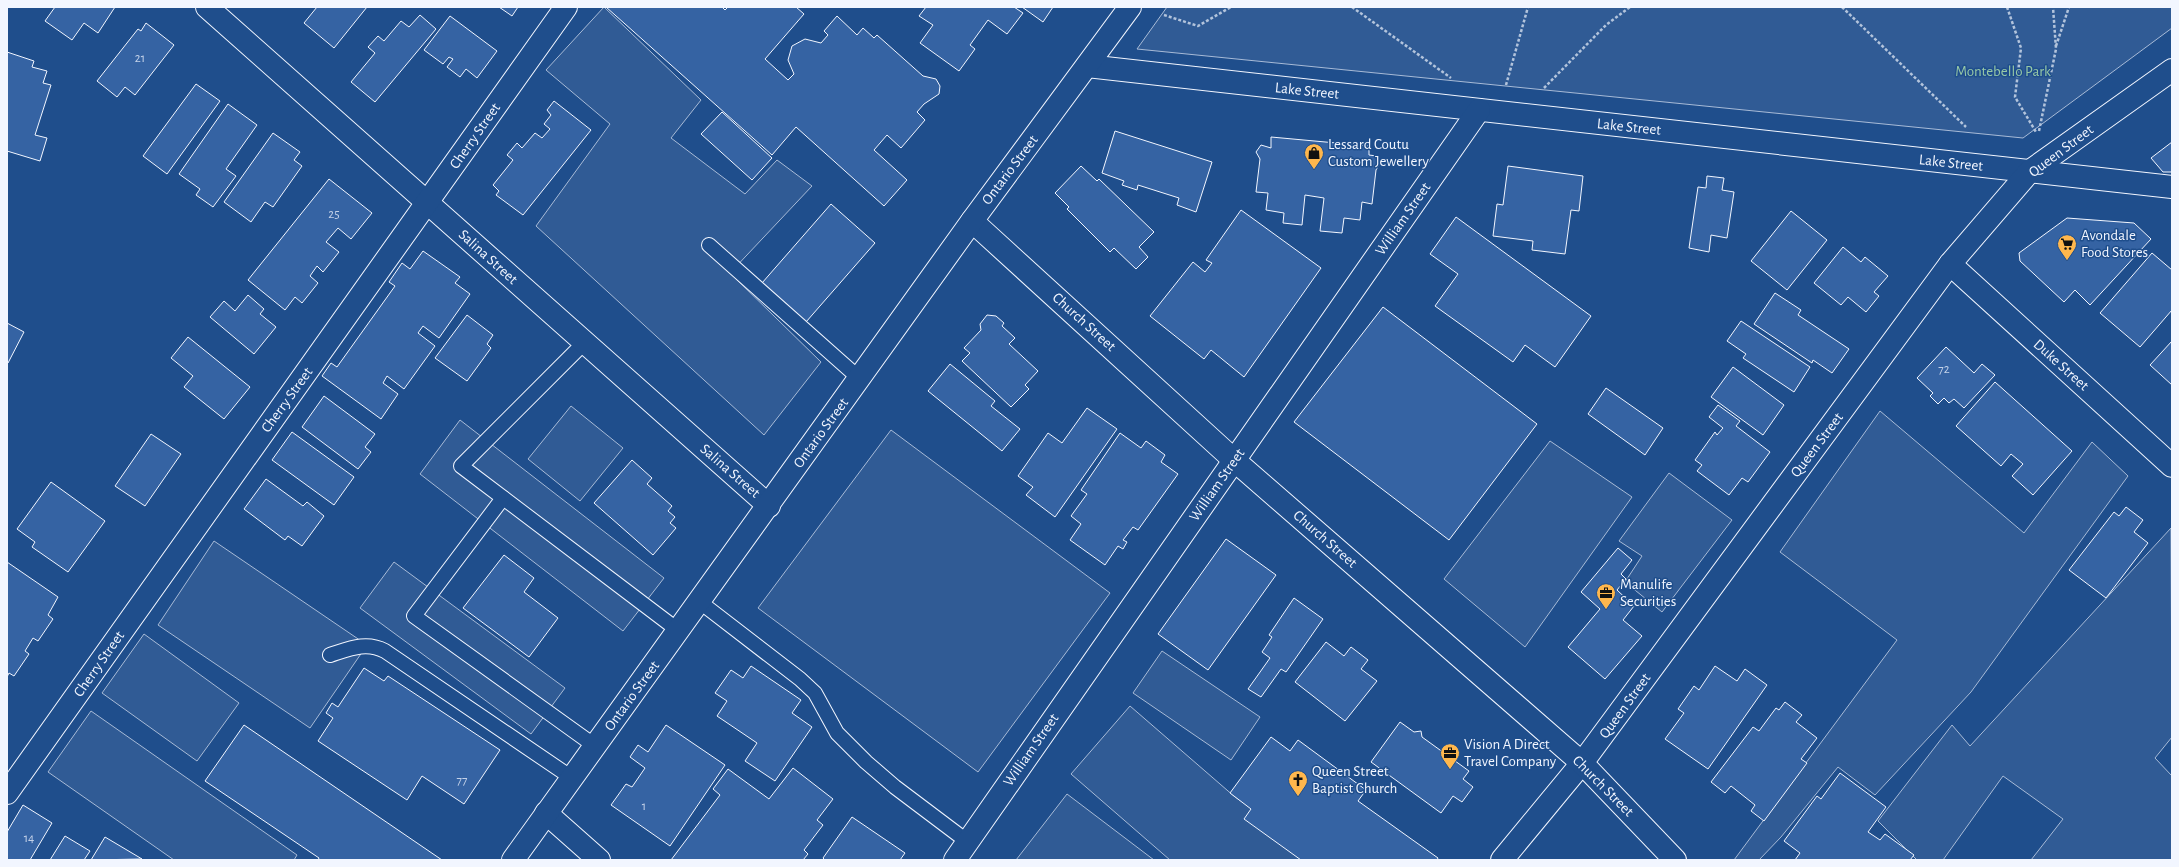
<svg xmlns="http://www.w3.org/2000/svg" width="2179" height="867" viewBox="0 0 2179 867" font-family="'Alegreya Sans',sans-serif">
  <rect width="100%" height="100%" fill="#1f4e8c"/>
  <g fill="#305b95" stroke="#a8bbd7">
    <path d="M604,7l97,93 -30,38 74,56 32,-34 35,26 -82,87 91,89 -57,73 -228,-209 74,-102 -64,-54z"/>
    <path d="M1167,7h1005v21l-149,110 -886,-89z"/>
    <path d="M571,406l52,42 -43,53 -52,-42z"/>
    <path d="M1880,411l144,122 68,-91 36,34 -157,216 -96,103 -37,-28 -57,70 -22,23h-25l163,-220 -117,-88z"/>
    <path d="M460,420l204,158 -41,53 -203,-157z"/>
    <path d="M891,430l219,163 -132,179 -220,-164z"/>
    <path d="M1550,441l82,56 -107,150 -81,-68z"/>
    <path d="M1669,473l63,47 -70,92 -37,-30 17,-26 -23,-15z"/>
    <path d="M2171,528l1,209 -17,21 17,18v84h-141l32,-41 -60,-43 -60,84h-26l-39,-39 74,-96 18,21z"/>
    <path d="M214,541l153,104 -57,83 -152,-103z"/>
    <path d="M394,562l171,126 -34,46 -171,-126z"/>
    <path d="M144,634l95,69 -42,58 -95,-68z"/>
    <path d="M1162,651l98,66 -29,43 -98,-67z"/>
    <path d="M1130,706l105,91 95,63h-160l-99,-86z"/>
    <path d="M91,711l206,144 -3,5h-120l-126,-88z"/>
    <path d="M1067,794l87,66h-138z"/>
  </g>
  <g fill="#3563a3" stroke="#f2f6ff">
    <path d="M55,7h60l-17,26 -14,-10 -12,17 -27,-19z"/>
    <path d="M317,7h50l-33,41 -30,-25z"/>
    <path d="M499,7h19l-6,9z"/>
    <path d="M606,7h116l3,3 3,-3h68l8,7 -39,45 23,21 6,-6 -6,-14 4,-14 13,-7 16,4 7,-8 -4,-4 13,-15 20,19 6,-7 11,10 3,-3 46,41 13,3 4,7 -1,8 -15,10 -7,8 8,8 -24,28 -14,-13 -13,15 33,30 -23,26 -88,-79 -24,28z"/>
    <path d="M926,7h88l9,6 -16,21 -19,-14 -18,25 5,4 -16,22 -39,-28 13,-18 -14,-9z"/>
    <path d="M1022,7h31l-10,15z"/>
    <path d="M420,15l16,14 -61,73 -24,-20 24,-29 -7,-6 10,-11 6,5 17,-20 8,6z"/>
    <path d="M450,16l47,35 -20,27 -11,-9 -6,8 -13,-10 6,-8 -4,-2 -6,7 -19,-14z"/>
    <path d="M146,23l28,22 -39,50 -10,-8 -8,10 -20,-16 41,-52 3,2z"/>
    <path d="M7,52l27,9 -2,6 15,4 -4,12 8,2 -16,50 12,3 -7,23 -33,-10z"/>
    <path d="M196,84l24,17 -53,73 -24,-18z"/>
    <path d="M554,101l37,29 -68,85 -27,-20 3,-4 -6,-6 20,-25 -6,-5 10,-12 5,5 13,-15 7,5 8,-9 -6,-5 7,-9 -4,-5z"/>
    <path d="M228,104l29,21 -31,44 10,7 -23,31 -17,-12 4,-6 -21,-15z"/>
    <path d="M722,112l50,46 -20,22 -51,-46z"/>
    <path d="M1115,131l97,31 -16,50 -19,-7 2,-7 -41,-13 -1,5 -15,-5 2,-4 -22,-8z"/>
    <path d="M273,133l27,19 -6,8 8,6 -29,41 -8,-5 -14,20 -27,-20z"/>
    <path d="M1271,137l98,9v9l8,1 3,7 -4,7 -4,34 -10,-2 -2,18 -16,-2 -2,15 -22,-2 4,-33 -19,-3 -3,30 -19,-2 1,-10 -18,-3 2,-17 -12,-1 4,-33 -4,-7 5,-7 10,3z"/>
    <path d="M2172,142v30h-9l-12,-14z"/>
    <path d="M1081,166l16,15 2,-2 55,53 -15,15 9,10 -12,12 -22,-21 -4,4 -43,-43 2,-2 -14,-14z"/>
    <path d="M1508,166l75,10 -4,35 -8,-1 -6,44 -33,-4 1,-9 -40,-5 4,-32 6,1z"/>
    <path d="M1707,176l17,2 -2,12 12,2 -7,46 -16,-3 -2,17 -20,-4 9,-61 8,1z"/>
    <path d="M329,179l43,34 -21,26 -13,-11 -12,14 13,10 -16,20 -6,-6 -7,10 8,7 -16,20 -7,-6 -10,13 -37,-30z"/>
    <path d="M831,204l44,39 -69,79 -44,-39z"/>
    <path d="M1241,210l80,58 -77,109 -33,-27 -7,9 -54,-43 43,-54 12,10 7,-9 -6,-3z"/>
    <path d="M1791,211l36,29 -40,50 -36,-29z"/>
    <path d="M1456,217l135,99 -36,51 -30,-22 -12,17 -78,-56 23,-32 -28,-20z"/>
    <path d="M2067,218l67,5 17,16 -61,66 -15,-15 -11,12 -44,-41 -1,-8z"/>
    <path d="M1843,247l18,15 4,-5 23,19 -14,16 5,4 -13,16 -18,-15 -7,8 -27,-22z"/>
    <path d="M423,251l37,26 -5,6 15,11 -31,44 -16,-12 -5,7 17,13 -31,43 -17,-13 -4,7 15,11 -17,25 -59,-43 9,-13 6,4 58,-81 -6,-4 13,-19 8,6z"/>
    <path d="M2152,253l20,17v40l-32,37 -40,-34z"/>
    <path d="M1775,293l26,17 -3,5 51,34 -17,24 -19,-13 -1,3 -58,-39z"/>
    <path d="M248,295l16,14 -4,5 16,13 -22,27 -44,-37 14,-16 11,10z"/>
    <path d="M1383,307l154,117 -88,116 -155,-118z"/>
    <path d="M467,315l26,20 -6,9 4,4 -24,33 -32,-23z"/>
    <path d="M987,315l9,1 8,7 -2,3 13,12 -6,6 29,27 -13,14 4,4 -18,18 -49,-46 8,-8 -6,-5 17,-18 -1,-6z"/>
    <path d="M1741,321l69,46 -16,25 -51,-34 3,-4 -19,-13z"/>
    <path d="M7,323l17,9 -16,31h-1z"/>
    <path d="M188,337l62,50 -26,32 -40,-32 9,-11 -22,-18z"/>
    <path d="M2172,341v44l-22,-20z"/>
    <path d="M1946,347l28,26 8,-9 13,11 -31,33 -10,-9 -5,4 -5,-5 -6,6 -8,-8 3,-3 -16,-15z"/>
    <path d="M950,364l45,37 -4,5 29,23 -18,22 -74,-60z"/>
    <path d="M1733,367l51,38 -21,30 -52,-38z"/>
    <path d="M1995,382l77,69 -39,44 -21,-19 11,-12 -12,-10 -10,12 -45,-40z"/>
    <path d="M1606,388l57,40 -18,27 -57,-41z"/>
    <path d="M324,396l51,38 -10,13 6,5 -13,17 -56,-42z"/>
    <path d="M1718,405l22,16 -4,5 34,26 -22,30 -6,-4 -13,17 -32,-24 5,-6 -7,-5 20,-28 2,3 6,-7 -14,-11z"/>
    <path d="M1087,408l30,21 -62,88 -29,-22 7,-8 -15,-11 30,-43 14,10z"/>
    <path d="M292,432l62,45 -20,28 -62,-45z"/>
    <path d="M1120,433l21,15 5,-7 19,14 -4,7 17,12 -40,56 -5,-3 -10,13 4,2 -4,7 -5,-3 -13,19 -35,-25 11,-16 -10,-8 16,-22 -6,-4z"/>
    <path d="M151,434l30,20 -36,52 -30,-20z"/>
    <path d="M632,460l20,18 -5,6 25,22 -4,5 7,6 -5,6 6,5 -23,27 -59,-52z"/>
    <path d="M266,479l37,27 4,-4 17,14 -22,30 -14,-10 -3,4 -41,-31z"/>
    <path d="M51,482l54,39 -37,51 -36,-25 3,-5 -18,-13z"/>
    <path d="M2126,507l17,13 -9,12 14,11 -42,55 -37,-28 45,-58 5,4z"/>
    <path d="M1226,539l50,36 -68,95 -50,-36z"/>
    <path d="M1618,548l14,12 -11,14 5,5 -9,11 17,16 -11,14 19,16 -37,43 -37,-32 32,-38 -19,-17z"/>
    <path d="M504,555l30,23 -10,14 34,26 -29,39 -66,-49z"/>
    <path d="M7,562l51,35 -10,18 5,4 -15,22 -5,-3 -8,13 4,3 -15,22 -5,-3 -2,4z"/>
    <path d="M1294,598l29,21 -37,53 -5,-3 -20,28 -13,-8 22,-31 -8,-6 10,-15 -3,-2z"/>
    <path d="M1326,642l18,14 7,-9 17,13 -7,9 16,12 -32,40 -50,-39z"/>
    <path d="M751,666l50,34 -9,13 20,14 -37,54 -30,-20 12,-18 -40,-27 10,-15 -12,-8 16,-23 12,8z"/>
    <path d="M1715,666l22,15 8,-12 22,16 -59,84 -43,-30 19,-26 -6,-4 16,-23 5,4z"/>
    <path d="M364,668l20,13 4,-5 112,74 -36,54 -42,-28 -15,24 -89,-59 15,-23 -7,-5 6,-10 6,4z"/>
    <path d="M1785,702l17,13 -6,7 21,16 -16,21 6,4 -43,58 -13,-10 4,-6 -24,-19 -6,7 -14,-11 42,-55 6,4 17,-23 3,2z"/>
    <path d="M1400,722l14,10 7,-1 1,6 47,34 -6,8 10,8 -11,15 -9,-6 -12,17 -70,-51z"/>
    <path d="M244,725l198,135h-124l1,-2 -114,-77z"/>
    <path d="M666,725l59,40 -55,81 -59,-41 15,-21 6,3 13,-19 -15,-11 8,-12 10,7z"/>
    <path d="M1271,737l19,14 8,-11 68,50 -8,11 80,57 -1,2h-136l-57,-41 7,-10 -21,-16z"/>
    <path d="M793,768l40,31 -16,21 6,5 -19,25 4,4 -5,6h-132l49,-65 -7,-6 15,-20 41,30z"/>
    <path d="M1840,773l46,34 -18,25 12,8 5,-6 29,21 -4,5h-115l5,-7 -16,-12 33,-45 4,3z"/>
    <path d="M23,805l29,18 -22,37h-23v-28z"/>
    <path d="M852,817l53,36 -5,7h-75l-2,-2z"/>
    <path d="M65,836l25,15 -6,9h-34z"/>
    <path d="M105,837l37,22 -51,1z"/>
  </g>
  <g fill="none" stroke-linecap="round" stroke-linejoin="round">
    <g stroke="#f2f6ff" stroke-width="16">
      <g id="service">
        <path d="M709,245l151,134"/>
        <path d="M585,342l-124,124 218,165"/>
        <path d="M503,498l-89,118 181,130"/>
        <path d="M700,602l100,77 15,14 22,40 29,29 29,25 73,55"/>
        <path d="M330,655c19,-6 36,-14 55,-4l187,127"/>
      </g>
    </g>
    <g stroke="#f2f6ff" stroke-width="24">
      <g id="minor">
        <path d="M207,7l562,499"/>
        <path d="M1087,66l1085,121"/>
        <path d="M1950,264l222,202"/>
        <path d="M7,793l559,-786"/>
        <path d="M955,860l524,-750"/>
        <path d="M1502,860l80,-97 368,-499 80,-93 142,-101"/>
      </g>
    </g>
    <g stroke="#f2f6ff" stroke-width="24">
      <g id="tertiary">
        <path d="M972,221l262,239 348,303 93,97"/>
        <path d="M546,813l53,47"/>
      </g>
    </g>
    <g stroke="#f2f6ff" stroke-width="24">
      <path id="secondary" d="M513,860l459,-639 158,-214"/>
    </g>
    <g stroke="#b3c4dc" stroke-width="2.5" stroke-dasharray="3 2" stroke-linecap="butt">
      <path d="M1352,7l99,71"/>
      <path d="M1842,7l124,120"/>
      <path d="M2007,7l14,41 -6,49 21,35"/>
      <path d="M1164,15l34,11 33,-19"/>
      <path d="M2056,46l13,-39"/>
      <path d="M1506,85l22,-78"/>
      <path d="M1544,88l62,-63 24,-18"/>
      <path d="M2039,131l17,-82 -3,-42"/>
    </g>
    <use href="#service" stroke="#1f4e8c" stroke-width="14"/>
    <use href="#minor" stroke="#1f4e8c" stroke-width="22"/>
    <use href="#tertiary" stroke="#1f4e8c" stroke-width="22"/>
    <use href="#secondary" stroke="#1f4e8c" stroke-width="22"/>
  </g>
  <defs>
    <g id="shop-pin" transform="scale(1)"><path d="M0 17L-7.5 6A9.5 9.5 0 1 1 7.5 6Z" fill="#ffb74d" stroke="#1f4e8c"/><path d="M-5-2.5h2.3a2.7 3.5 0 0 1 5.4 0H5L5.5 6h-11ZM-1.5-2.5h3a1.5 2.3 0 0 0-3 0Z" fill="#111"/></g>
    <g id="supermarket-pin" transform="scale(1)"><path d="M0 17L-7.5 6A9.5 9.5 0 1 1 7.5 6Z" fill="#ffb74d" stroke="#1f4e8c"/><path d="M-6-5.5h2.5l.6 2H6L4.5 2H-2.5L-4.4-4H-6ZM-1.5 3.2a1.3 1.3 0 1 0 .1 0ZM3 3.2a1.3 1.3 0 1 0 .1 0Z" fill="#111"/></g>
    <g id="office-pin" transform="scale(1)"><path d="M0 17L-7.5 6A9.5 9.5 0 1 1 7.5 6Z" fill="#ffb74d" stroke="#1f4e8c"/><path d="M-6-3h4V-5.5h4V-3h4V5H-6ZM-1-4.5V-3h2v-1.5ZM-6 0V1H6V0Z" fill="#111"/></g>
    <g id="church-pin" transform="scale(1)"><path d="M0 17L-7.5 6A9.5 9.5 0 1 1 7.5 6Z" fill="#ffb74d" stroke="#1f4e8c"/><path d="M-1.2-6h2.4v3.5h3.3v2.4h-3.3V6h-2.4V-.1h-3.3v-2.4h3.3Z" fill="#111"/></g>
  </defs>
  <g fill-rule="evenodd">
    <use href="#shop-pin" x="1314" y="153"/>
    <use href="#supermarket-pin" x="2067" y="244"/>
    <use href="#office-pin" x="1606" y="593"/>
    <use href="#office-pin" x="1450" y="753"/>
    <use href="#church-pin" x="1298" y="780"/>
  </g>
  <g text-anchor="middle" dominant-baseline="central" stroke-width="3" stroke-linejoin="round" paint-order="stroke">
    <g font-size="13" fill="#c3d1e8">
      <text x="140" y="58">21</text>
      <text x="334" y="214">25</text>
      <text x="1944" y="369">72</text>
      <text x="462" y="780">77</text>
      <text x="644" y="806">1</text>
      <text x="29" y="838">14</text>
    </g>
    <g font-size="15" fill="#97c8a6" stroke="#1f4e8c">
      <text x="2003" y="71">Montebello Park</text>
    </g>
    <g font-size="15" fill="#f2f6ff" stroke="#1f4e8c">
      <text transform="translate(1307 91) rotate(6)">Lake Street</text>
      <text transform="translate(1629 127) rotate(6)">Lake Street</text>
      <text transform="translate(475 136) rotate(-55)">Cherry Street</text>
      <text transform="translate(2061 151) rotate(-37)">Queen Street</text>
      <text transform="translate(1951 163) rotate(6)">Lake Street</text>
      <text transform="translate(1010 170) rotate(-53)">Ontario Street</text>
      <text transform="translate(1403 219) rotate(-55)">William Street</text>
      <text transform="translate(488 257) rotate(42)">Salina Street</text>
      <text transform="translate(1084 322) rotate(42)">Church Street</text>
      <text transform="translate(2061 365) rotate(42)">Duke Street</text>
      <text transform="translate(287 400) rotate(-54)">Cherry Street</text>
      <text transform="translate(821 433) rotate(-54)">Ontario Street</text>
      <text transform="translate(1817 445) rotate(-53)">Queen Street</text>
      <text transform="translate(730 471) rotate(41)">Salina Street</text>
      <text transform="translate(1217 485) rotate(-55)">William Street</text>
      <text transform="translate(1325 539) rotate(41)">Church Street</text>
      <text transform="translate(99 664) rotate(-55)">Cherry Street</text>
      <text transform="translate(632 696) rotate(-54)">Ontario Street</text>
      <text transform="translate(1625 706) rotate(-54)">Queen Street</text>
      <text transform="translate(1031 750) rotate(-55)">William Street</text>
      <text transform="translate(1603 786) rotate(45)">Church Street</text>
    </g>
    <g font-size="15" fill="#f2f6ff" stroke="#1f4e8c" text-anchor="start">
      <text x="1328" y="144">Lessard Coutu<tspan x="1328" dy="17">Custom Jewellery</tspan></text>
      <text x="2081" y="235">Avondale<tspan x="2081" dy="17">Food Stores</tspan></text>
      <text x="1620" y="584">Manulife<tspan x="1620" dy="17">Securities</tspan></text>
      <text x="1464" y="744">Vision A Direct<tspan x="1464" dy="17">Travel Company</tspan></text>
      <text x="1312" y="771">Queen Street<tspan x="1312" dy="17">Baptist Church</tspan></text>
    </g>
  </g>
  <rect width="2179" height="867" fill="none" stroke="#f2f6ff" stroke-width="16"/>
</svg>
